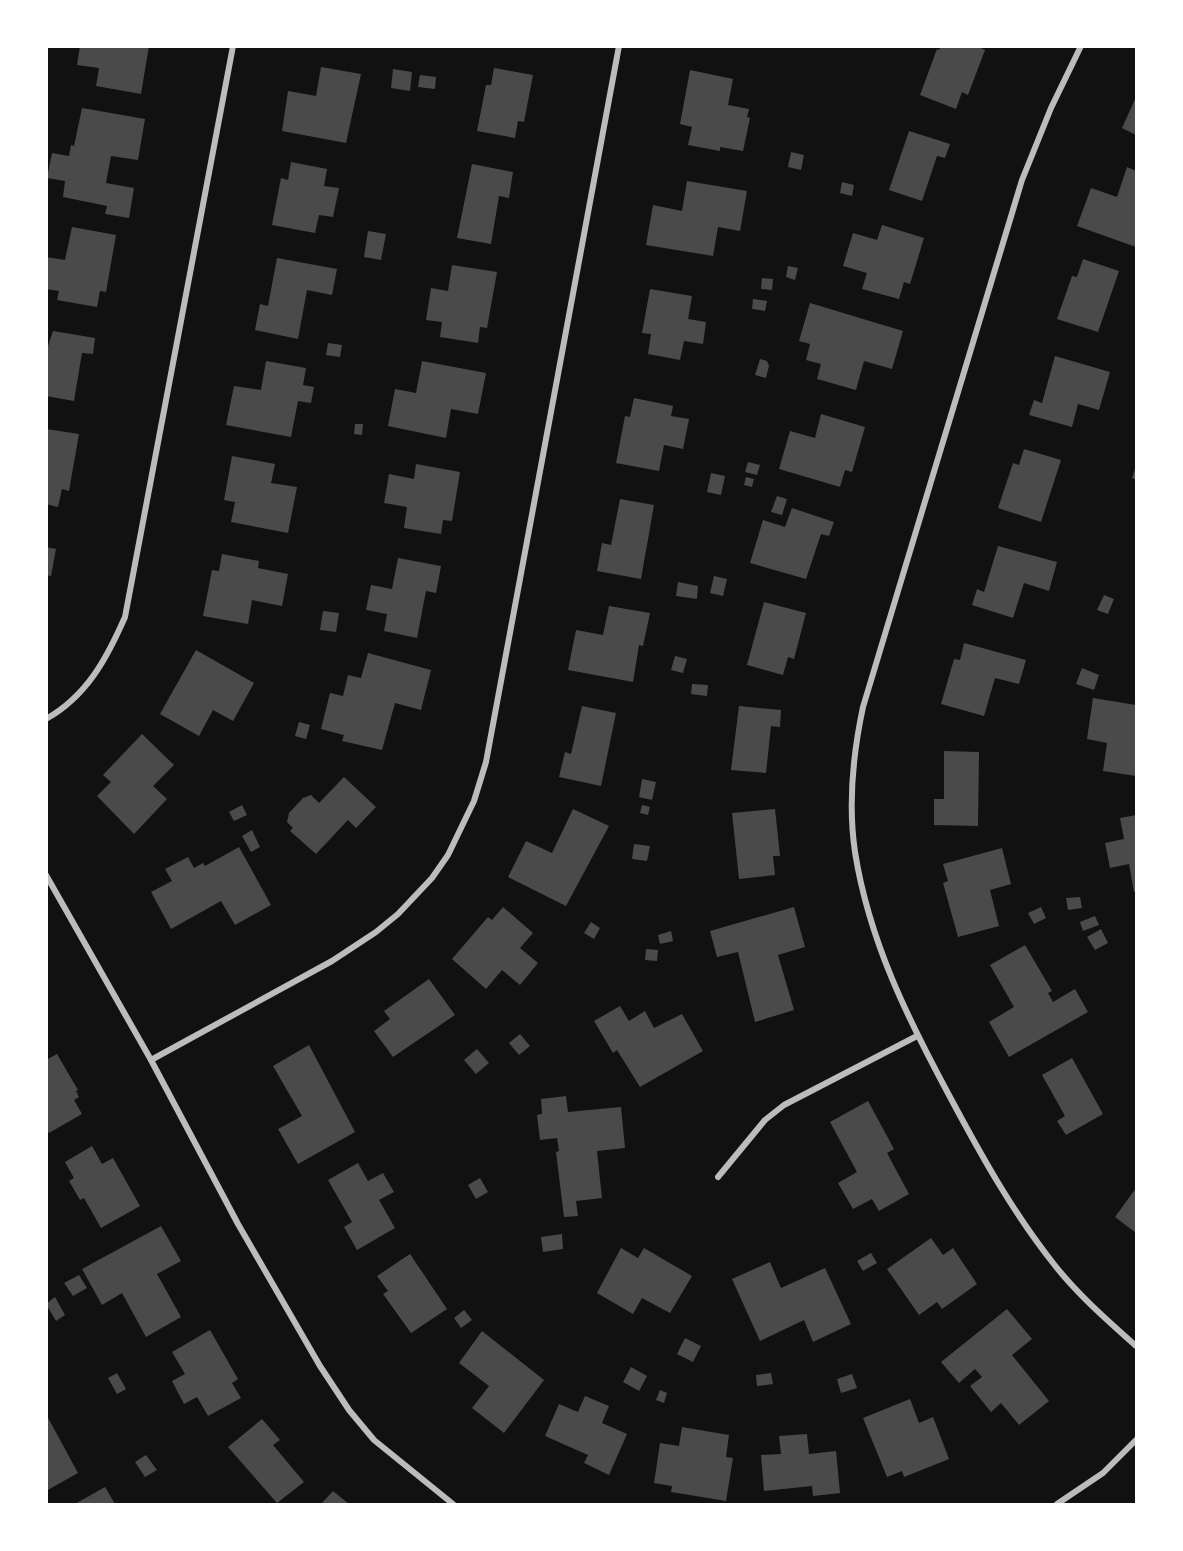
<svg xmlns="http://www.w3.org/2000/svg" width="1183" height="1551" viewBox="0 0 1183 1551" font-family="'Titillium Web',sans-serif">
  <rect width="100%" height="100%" fill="#111"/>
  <g fill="#4a4a4a">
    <path d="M80,46h69l-8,48 -45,-8 3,-18 -22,-3z"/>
    <path d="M941,46h36l8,4 -17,45 -6,-3 -6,17 -36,-14 17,-46 2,1z"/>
    <path d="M321,67l40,7 -15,69 -64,-12 6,-40 28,5z"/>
    <path d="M494,68l39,7 -9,47 -6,-1 -3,17 -38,-7 9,-46h5z"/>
    <path d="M393,69l19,3 -2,19 -19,-3z"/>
    <path d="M690,70l43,9 -5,26 21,4 -2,8 3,1 -7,33 -23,-4v4l-32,-6 4,-18 -12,-3z"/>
    <path d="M420,75l16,2 -1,12 -17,-2z"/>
    <path d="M1136,97v38l-14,-7z"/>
    <path d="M82,108l63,11 -7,41 -27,-4 -5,27 28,5 -5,30 -24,-4 2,-8 -44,-9 2,-16 -18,-3 5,-25 17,3 2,-11 3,1z"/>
    <path d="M909,131l41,13 -5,14 -8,-2 -15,45 -33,-11z"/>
    <path d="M791,152l13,3 -3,15 -13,-3z"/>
    <path d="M291,162l36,7 -3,17 15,2 -6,29 -14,-2 -4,18 -43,-8 9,-47 7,2z"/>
    <path d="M472,164l41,8 -4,26 -10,-2 -8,48 -34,-6z"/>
    <path d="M1127,167l9,4v76l-59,-21 14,-38 26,9z"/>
    <path d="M687,181l60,10 -7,40 -22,-4 -5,29 -67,-11 7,-40 29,6z"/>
    <path d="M842,182l12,3 -2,11 -12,-3z"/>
    <path d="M882,225l42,13 -14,46 -6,-2 -5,17 -37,-10 5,-16 -24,-7 10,-33 24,7z"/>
    <path d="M72,227l44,8 -10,57 -6,-1 -3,16 -40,-7 2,-9 -13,-2v-32l19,3z"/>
    <path d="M368,231l18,3 -5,26 -17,-3z"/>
    <path d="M277,258l60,11 -5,26 -25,-5 -9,49 -43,-9 5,-26 8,2z"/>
    <path d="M1083,259l36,12 -21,61 -41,-13 15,-43 5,1z"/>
    <path d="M452,265l45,7 -10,56 -7,-1 -2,16 -38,-6 2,-15 -16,-2 5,-32 17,3z"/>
    <path d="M788,266l10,2 -3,12 -9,-3z"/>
    <path d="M762,278l11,1 -1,11 -11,-1z"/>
    <path d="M650,289l42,7 -4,23 18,3 -3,22 -19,-3 -4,19 -32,-6 3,-20 -9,-1z"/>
    <path d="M753,299l14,2 -2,10 -13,-2z"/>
    <path d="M810,303l93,28 -11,38 -28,-8 -8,29 -39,-11 4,-15 -15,-4 4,-16 -11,-3z"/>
    <path d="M53,331l42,7 -2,16 -11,-1 -8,48 -28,-5v-44z"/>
    <path d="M328,343l14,2 -2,12 -14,-2z"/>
    <path d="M1055,356l55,16 -11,38 -21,-6 -6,23 -43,-12 5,-15 8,3z"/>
    <path d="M760,359l7,2 2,5 -3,12 -11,-3z"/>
    <path d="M266,361l40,7 -3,17 11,2 -3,16 -13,-2 -7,36 -65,-12 8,-39 27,4z"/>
    <path d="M422,361l64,12 -8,41 -27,-5 -5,29 -58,-12 7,-37 21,4z"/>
    <path d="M634,398l39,8 -2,10 18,3 -6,30 -19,-4 -5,26 -43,-8 9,-47 5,1z"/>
    <path d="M821,414l44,13 -13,45 -7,-2 -5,17 -61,-18 11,-38 25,7z"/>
    <path d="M355,424h8l-1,11 -8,-1z"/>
    <path d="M46,429l33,5 -10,57 -7,-2 -4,18 -12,-3z"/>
    <path d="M1024,449l37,11 -20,62 -43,-14 15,-45 6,2z"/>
    <path d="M232,456l43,8 -4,19 26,4 -9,46 -57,-11 4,-20 -11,-2z"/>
    <path d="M748,462l12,3 -3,10 -12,-3z"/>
    <path d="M416,464l44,8 -8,49 -9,-1 -2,14 -37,-6 3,-21 -23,-4 5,-29 25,5z"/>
    <path d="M1135,469h1v11l-4,-2z"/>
    <path d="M711,473l14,3 -4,19 -14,-3z"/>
    <path d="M746,477l8,2 -2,8 -8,-2z"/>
    <path d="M777,496l10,3 -5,16 -11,-3z"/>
    <path d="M620,499l34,6 -13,74 -44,-8 5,-28 9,2z"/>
    <path d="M792,508l42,14 -5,14 -8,-2 -15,45 -56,-16 13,-43 22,7z"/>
    <path d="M998,546l59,16 -8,29 -25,-8 -11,35 -41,-13 5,-16 7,3z"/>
    <path d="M46,547l10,2 -5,27 -5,-1z"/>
    <path d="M222,554l37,7 -1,7 30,6 -6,32 -30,-6 -4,24 -45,-8 9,-46 7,1z"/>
    <path d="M398,558l43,8 -5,27 -10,-2 -9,47 -33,-7 3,-17 -21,-4 5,-25 21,4z"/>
    <path d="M714,576l13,3 -4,17 -13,-3z"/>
    <path d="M678,582l20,4 -1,13 -21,-3z"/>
    <path d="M1104,595l10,4 -6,15 -11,-4z"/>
    <path d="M764,602l42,11 -12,46 -6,-2 -5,18 -36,-10z"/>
    <path d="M609,606l41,7 -7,33 -4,-1 -6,37 -65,-12 8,-40 27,5z"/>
    <path d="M323,611l16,2 -3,19 -16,-2z"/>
    <path d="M964,643l62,17 -7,24 -24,-6 -11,38 -43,-12 13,-45 6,1z"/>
    <path d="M196,650l58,33 -21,38 -20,-11 -14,26 -39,-22z"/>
    <path d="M368,653l63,17 -10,40 -26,-7 -13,47 -40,-9 2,-6 -23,-6 9,-36 13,3 5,-21 13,3z"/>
    <path d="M675,656l12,3 -4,14 -12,-3z"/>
    <path d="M1082,668l17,7 -5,15 -18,-6z"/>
    <path d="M692,684l16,1 -1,11 -16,-2z"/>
    <path d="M1093,698l43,7v71l-33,-5 4,-28 -20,-4z"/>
    <path d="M582,706l34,7 -15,73 -42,-9 6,-25 6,2z"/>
    <path d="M739,706l42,4 -1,17 -9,-1 -5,47 -35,-3z"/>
    <path d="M299,722l11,3 -4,14 -11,-3z"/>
    <path d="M142,734l32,31 -21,21 14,13 -33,35 -37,-38 14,-14 -8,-7z"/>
    <path d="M944,751l35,1 -1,74 -44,-1v-26h10z"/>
    <path d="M344,777l32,30 -20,21 -8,-8 -32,34 -26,-23 3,-3 -6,-6 2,-9 14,-15 8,-3 8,8z"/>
    <path d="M642,779l14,3 -4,18 -13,-3z"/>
    <path d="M242,805l5,10 -13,6 -5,-9z"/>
    <path d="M642,805l8,2 -2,8 -8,-2z"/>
    <path d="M573,809l36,17 -43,80 -58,-29 18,-36 26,12z"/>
    <path d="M775,809l5,47h-7l2,19 -36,4 -7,-66z"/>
    <path d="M1136,815v76l-2,1 -5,-28 -19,4 -5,-25 19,-4 -4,-21z"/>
    <path d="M252,830l8,17 -9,5 -9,-16z"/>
    <path d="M634,844l16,2 -3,15 -15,-2z"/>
    <path d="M239,847l32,58 -36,20 -14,-24 -50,28 -20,-37 21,-11 -7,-12 23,-12 6,11 9,-5 2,3z"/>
    <path d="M1002,848l9,36 -21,6 9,36 -41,11 -15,-54 5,-2 -5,-17z"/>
    <path d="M1080,897l2,11 -14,2 -2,-12z"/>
    <path d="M503,907l30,26 -13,15 18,15 -18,22 -18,-15 -16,19 -34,-30 36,-42 4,3z"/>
    <path d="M794,907l11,40 -27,8 16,55 -39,12 -17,-70 -21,5 -7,-26z"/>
    <path d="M1041,907l5,11 -12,6 -6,-11z"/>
    <path d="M1095,916l4,9 -16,6 -3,-9z"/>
    <path d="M591,922l9,6 -6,11 -10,-6z"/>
    <path d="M1101,929l7,14 -13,7 -8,-13z"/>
    <path d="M671,931l2,10 -13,3 -2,-9z"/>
    <path d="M1025,945l27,46 -4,2 5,9 22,-13 13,23 -79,45 -20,-35 25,-15 -24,-42z"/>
    <path d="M646,949l12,1 -1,11 -12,-1z"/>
    <path d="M429,979l26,36 -62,42 -19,-26 16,-12 -6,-8z"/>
    <path d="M620,1006l9,15 16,-10 9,17 28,-14 21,37 -63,36 -23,-37 -4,3 -19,-32z"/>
    <path d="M520,1034l10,12 -11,9 -10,-12z"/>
    <path d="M309,1045l46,87 -57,32 -20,-35 24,-13 -29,-50z"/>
    <path d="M477,1049l12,14 -13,11 -12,-14z"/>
    <path d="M57,1054l21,36 -2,1 3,6 -5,3 8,14 -33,19 -3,-4v-69z"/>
    <path d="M1072,1058l31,56 -37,21 -9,-14 8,-5 -23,-41z"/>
    <path d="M566,1096l2,16 53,-5 4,41 -28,3 5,47 -26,3 2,15 -14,1 -8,-65 3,-1 -2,-13 -17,2 -3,-25 5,-1 -1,-15z"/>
    <path d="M868,1101l26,48 -7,4 22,41 -30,17 -7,-12 -19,10 -15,-26 19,-11 -27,-50z"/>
    <path d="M92,1146l10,18 11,-6 27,48 -39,22 -17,-30 -4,2 -11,-19 5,-3 -9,-16z"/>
    <path d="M358,1163l10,18 15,-8 11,19 -15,8 16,28 -38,22 -13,-23 8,-5 -24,-42z"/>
    <path d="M480,1178l8,14 -12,7 -8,-14z"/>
    <path d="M1136,1188v45l-21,-16z"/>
    <path d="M161,1226l20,35 -24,13 24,43 -35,20 -24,-44 -20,12 -20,-36z"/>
    <path d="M562,1234l1,15 -20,3 -2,-15z"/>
    <path d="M931,1238l12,17 10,-7 24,36 -35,25 -5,-7 -18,13 -32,-46z"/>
    <path d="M621,1248l17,10 6,-10 48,28 -22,37 -28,-15 -9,16 -36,-21z"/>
    <path d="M871,1253l6,10 -14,8 -6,-10z"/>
    <path d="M410,1254l37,55 -36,24 -28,-39 5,-3 -11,-15z"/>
    <path d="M770,1262l11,26 44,-20 26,56 -38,18 -9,-22 -44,21 -28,-62z"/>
    <path d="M79,1275l8,13 -14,8 -9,-13z"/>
    <path d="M55,1297l10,18 -9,6 -10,-17z"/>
    <path d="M1007,1309l25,30 -20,16 37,46 -30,24 -18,-22 -10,9 -21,-26 12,-9 -7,-8 -16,14 -18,-21z"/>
    <path d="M464,1310l8,10 -11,8 -7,-10z"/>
    <path d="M210,1330l28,49 -6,4 9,15 -33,18 -11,-19 -13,7 -12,-23 13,-7 -13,-22z"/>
    <path d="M482,1331l62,49 -40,53 -32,-25 17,-22 -30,-23z"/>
    <path d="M685,1338l16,8 -8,16 -16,-8z"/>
    <path d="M631,1367l16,9 -8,15 -16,-9z"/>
    <path d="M117,1373l9,16 -9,5 -9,-16z"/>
    <path d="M771,1373l2,11 -16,2 -1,-11z"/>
    <path d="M852,1374l5,14 -16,5 -4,-14z"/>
    <path d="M660,1390l7,3 -3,10 -8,-3z"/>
    <path d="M585,1396l24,10 -7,17 25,11 -18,41 -25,-12 4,-8 -43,-19 14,-32 19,8z"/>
    <path d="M910,1399l9,24 14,-6 16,42 -45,18 -2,-6 -15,6 -24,-59z"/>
    <path d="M46,1414l32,59 -32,18z"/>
    <path d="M262,1419l18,21 -7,5 31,37 -27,21 -49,-56z"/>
    <path d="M682,1427l47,8 -3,22 7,1 -7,43 -55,-9 1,-6 -18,-3 6,-40 19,3z"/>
    <path d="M807,1434l2,20 27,-3 4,42 -27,3 -1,-10 -48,5 -3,-36 20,-1 -2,-18z"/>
    <path d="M146,1455l11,15 -12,7 -10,-15z"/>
    <path d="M105,1487l10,17h-40z"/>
    <path d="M333,1491l16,13h-28z"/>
  </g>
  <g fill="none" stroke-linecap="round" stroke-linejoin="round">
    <g stroke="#bcbcbc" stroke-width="6">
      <path d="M1081,46l-30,62 -29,72 -159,527c-10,47 -15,98 -8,145 14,89 53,167 95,245 31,58 62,114 103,166 24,31 54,57 83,83"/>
      <path d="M46,719c41,-23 61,-61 79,-102l108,-571"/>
      <path d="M46,875l105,185 87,164 82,142 29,44 25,30 79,64"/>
      <path d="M151,1060l181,-99 44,-29 22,-18 34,-36 16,-23 26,-54 12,-39 133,-716"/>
      <path d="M718,1177l47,-57 19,-15 133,-69"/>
      <path d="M1057,1504l46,-31 33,-33"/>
    </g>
  </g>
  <rect width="1183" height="1551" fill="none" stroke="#ffffff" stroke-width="96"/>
</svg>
